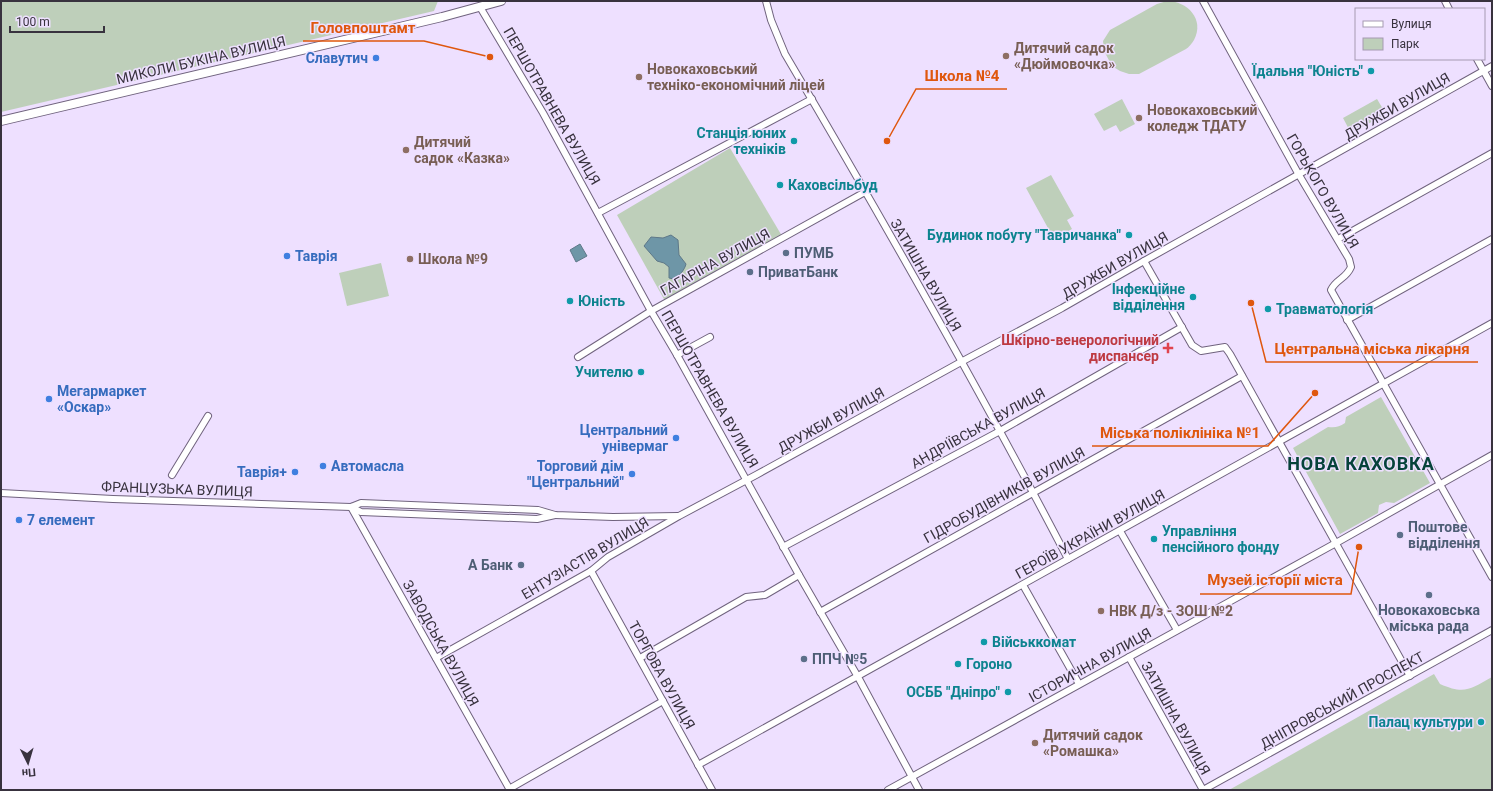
<svg xmlns="http://www.w3.org/2000/svg" width="1493" height="791" viewBox="0 0 1493 791" font-family="Roboto,sans-serif">
  <rect width="100%" height="100%" fill="#eee0ff"/>
  <g fill="#becfba">
    <path d="M1,1h437l-4,10 -433,101z"/>
    <path d="M1167,1c20,0 38,18 27,39 -2,3 -5,7 -8,9l-47,25h-10l-9,-3 -8,-5 -8,-15 -1,-10 7,-11 47,-26z"/>
    <path d="M1122,99l13,25 -15,8 -4,-7 -12,6 -10,-17z"/>
    <path d="M1377,99l9,15 -35,19 -8,-15z"/>
    <path d="M730,148l52,88 -117,65 -48,-86z"/>
    <path d="M1051,175l23,41 -7,4 5,9 -18,10 -28,-51z"/>
    <path d="M381,263l8,33 -42,10 -8,-33z"/>
    <path d="M1381,397l49,86 -36,20 -8,-1 -7,3 -1,8 -38,21 -47,-86 35,-21c7,1 11,0 17,-4l1,-6z"/>
    <path d="M1434,674l6,10c25,11 30,5 52,-7v113h-263z"/>
  </g>
  <g fill="#6e96a7" stroke="#5e7888">
    <path d="M671,235l7,5 1,15 7,9c-1,5 -7,13 -12,15l-5,-1v-11l-5,-4 -7,-2 -13,-15 7,-9 12,1z"/>
    <path d="M580,244l7,12 -11,6 -6,-12z"/>
  </g>
  <g fill="none" stroke-linecap="round" stroke-linejoin="round">
    <g stroke="#70637e" stroke-width="8">
      <g id="minor">
        <path d="M766,1l5,19 14,34c98,166 194,334 283,505"/>
        <path d="M1203,1l96,174 50,84 2,8c-5,12 -15,12 -20,23l161,287"/>
        <path d="M1445,1l4,8"/>
        <path d="M480,7l63,106 108,198 26,44 122,220 59,102 61,113"/>
        <path d="M1477,59l15,27"/>
        <path d="M598,213l214,-114"/>
        <path d="M1338,239l154,-86"/>
        <path d="M1144,261l48,84 9,6 24,-4 5,7 180,322"/>
        <path d="M1347,320l145,-81"/>
        <path d="M677,355l33,-18"/>
        <path d="M578,357l73,-46 214,-119"/>
        <path d="M172,475l36,-59"/>
        <path d="M1,493l112,6 238,8 10,5 176,7 18,-4"/>
        <path d="M351,507l10,-4 177,7 17,5 58,2 65,-1"/>
        <path d="M351,507l159,283"/>
        <path d="M1120,531l57,99"/>
        <path d="M783,547l217,-116 182,-104"/>
        <path d="M591,571l121,219"/>
        <path d="M1023,585l56,99"/>
        <path d="M820,612l422,-236"/>
        <path d="M1129,657l74,133"/>
        <path d="M436,658l155,-87 17,-14 71,-41 77,-41 205,-113 101,-54 82,-47 348,-195"/>
        <path d="M640,658l106,-61 19,-2 34,-20"/>
        <path d="M698,765l794,-442"/>
        <path d="M509,789l154,-88"/>
        <path d="M888,790l448,-247 156,-88"/>
        <path d="M1203,790l289,-160"/>
      </g>
    </g>
    <g stroke="#70637e" stroke-width="10">
      <path id="tertiary" d="M1,121l441,-104 59,-16"/>
    </g>
    <use href="#minor" stroke="#fff" stroke-width="6"/>
    <use href="#tertiary" stroke="#fff" stroke-width="8"/>
  </g>
  <g fill="#8d6e63" stroke="#eee0ff" stroke-width="1.5">
    <circle cx="1006" cy="56" r="4"/>
    <circle cx="639" cy="77" r="4"/>
    <circle cx="1139" cy="118" r="4"/>
    <circle cx="406" cy="150" r="4"/>
    <circle cx="410" cy="259" r="4"/>
    <circle cx="1101" cy="611" r="4"/>
    <circle cx="1035" cy="743" r="4"/>
  </g>
  <g fill="#3f7fe0" stroke="#eee0ff" stroke-width="1.5">
    <circle cx="376" cy="58" r="4"/>
    <circle cx="287" cy="256" r="4"/>
    <circle cx="49" cy="399" r="4"/>
    <circle cx="676" cy="438" r="4"/>
    <circle cx="323" cy="466" r="4"/>
    <circle cx="295" cy="472" r="4"/>
    <circle cx="632" cy="474" r="4"/>
    <circle cx="19" cy="520" r="4"/>
  </g>
  <g fill="#0f9aa8" stroke="#eee0ff" stroke-width="1.5">
    <circle cx="1371" cy="71" r="4"/>
    <circle cx="794" cy="141" r="4"/>
    <circle cx="780" cy="185" r="4"/>
    <circle cx="1129" cy="235" r="4"/>
    <circle cx="1193" cy="297" r="4"/>
    <circle cx="570" cy="301" r="4"/>
    <circle cx="1268" cy="309" r="4"/>
    <circle cx="641" cy="372" r="4"/>
    <circle cx="1154" cy="539" r="4"/>
    <circle cx="984" cy="642" r="4"/>
    <circle cx="958" cy="664" r="4"/>
    <circle cx="1008" cy="692" r="4"/>
    <circle cx="1481" cy="722" r="4"/>
  </g>
  <g fill="#5c6f8a" stroke="#eee0ff" stroke-width="1.5">
    <circle cx="786" cy="253" r="4"/>
    <circle cx="750" cy="272" r="4"/>
    <circle cx="1400" cy="535" r="4"/>
    <circle cx="521" cy="565" r="4"/>
    <circle cx="1429" cy="595" r="4"/>
    <circle cx="804" cy="659" r="4"/>
  </g>
  <path fill="#e0444e" stroke="#eee0ff" stroke-width="1.5" d="M1166 342h4v4h4v4h-4v4h-4v-4h-4v-4h4z"/>
  <g text-anchor="middle" dominant-baseline="central" stroke-width="3" stroke-linejoin="round" paint-order="stroke">
    <g font-size="14" font-weight="bold" fill="#785e54" stroke="#eee0ff" text-anchor="start">
      <text x="1014" y="48">Дитячий садок<tspan x="1014" dy="16">«Дюймовочка»</tspan></text>
      <text x="647" y="69">Новокаховський<tspan x="647" dy="16">техніко-економічний ліцей</tspan></text>
      <text x="1147" y="110">Новокаховський<tspan x="1147" dy="16">коледж ТДАТУ</tspan></text>
      <text x="414" y="142">Дитячий<tspan x="414" dy="16">садок «Казка»</tspan></text>
      <text x="418" y="259">Школа №9</text>
      <text x="1109" y="611">НВК Д/з - ЗОШ №2</text>
      <text x="1043" y="735">Дитячий садок<tspan x="1043" dy="16">«Ромашка»</tspan></text>
    </g>
    <g font-size="14" font-weight="bold" fill="#366cbe" stroke="#eee0ff" text-anchor="end">
      <text x="368" y="58">Славутич</text>
      <text x="295" y="256" text-anchor="start">Таврія</text>
      <text x="57" y="391" text-anchor="start">Мегармаркет<tspan x="57" dy="16">«Оскар»</tspan></text>
      <text x="668" y="430">Центральний<tspan x="668" dy="16">універмаг</tspan></text>
      <text x="331" y="466" text-anchor="start">Автомасла</text>
      <text x="624" y="466">Торговий дім<tspan x="624" dy="16">"Центральний"</tspan></text>
      <text x="287" y="472">Таврія+</text>
      <text x="27" y="520" text-anchor="start">7 елемент</text>
    </g>
    <g font-size="14" fill="#38323e" stroke="#eee0ff">
      <text transform="translate(201 60) rotate(-13)">МИКОЛИ БУКІНА ВУЛИЦЯ</text>
      <text transform="translate(552 106) rotate(60)">ПЕРШОТРАВНЕВА ВУЛИЦЯ</text>
      <text transform="translate(1397 106) rotate(-30)">ДРУЖБИ ВУЛИЦЯ</text>
      <text transform="translate(1323 191) rotate(60)">ГОРЬКОГО ВУЛИЦЯ</text>
      <text transform="translate(715 262) rotate(-29)">ГАГАРІНА ВУЛИЦЯ</text>
      <text transform="translate(1115 265) rotate(-30)">ДРУЖБИ ВУЛИЦЯ</text>
      <text transform="translate(926 275) rotate(60)">ЗАТИШНА ВУЛИЦЯ</text>
      <text transform="translate(710 389) rotate(60)">ПЕРШОТРАВНЕВА ВУЛИЦЯ</text>
      <text transform="translate(831 420) rotate(-29)">ДРУЖБИ ВУЛИЦЯ</text>
      <text transform="translate(978 428) rotate(-29)">АНДРІЇВСЬКА ВУЛИЦЯ</text>
      <text transform="translate(177 489) rotate(2)">ФРАНЦУЗЬКА ВУЛИЦЯ</text>
      <text transform="translate(1004 495) rotate(-29)">ГІДРОБУДІВНИКІВ ВУЛИЦЯ</text>
      <text transform="translate(1090 534) rotate(-29)">ГЕРОЇВ УКРАЇНИ ВУЛИЦЯ</text>
      <text transform="translate(585 558) rotate(-31)">ЕНТУЗІАСТІВ ВУЛИЦЯ</text>
      <text transform="translate(441 643) rotate(61)">ЗАВОДСЬКА ВУЛИЦЯ</text>
      <text transform="translate(1090 665) rotate(-29)">ІСТОРИЧНА ВУЛИЦЯ</text>
      <text transform="translate(662 675) rotate(61)">ТОРГОВА ВУЛИЦЯ</text>
      <text transform="translate(1342 700) rotate(-29)">ДНІПРОВСЬКИЙ ПРОСПЕКТ</text>
      <text transform="translate(1176 718) rotate(61)">ЗАТИШНА ВУЛИЦЯ</text>
    </g>
    <g font-size="14" font-weight="bold" fill="#0d838f" stroke="#eee0ff" text-anchor="end">
      <text x="1363" y="71">Їдальня "Юність"</text>
      <text x="786" y="133">Станція юних<tspan x="786" dy="16">техніків</tspan></text>
      <text x="788" y="185" text-anchor="start">Каховсільбуд</text>
      <text x="1121" y="235">Будинок побуту "Тавричанка"</text>
      <text x="1185" y="289">Інфекційне<tspan x="1185" dy="16">відділення</tspan></text>
      <text x="578" y="301" text-anchor="start">Юність</text>
      <text x="1276" y="309" text-anchor="start">Травматологія</text>
      <text x="633" y="372">Учителю</text>
      <text x="1162" y="531" text-anchor="start">Управління<tspan x="1162" dy="16">пенсійного фонду</tspan></text>
      <text x="992" y="642" text-anchor="start">Військкомат</text>
      <text x="966" y="664" text-anchor="start">Гороно</text>
      <text x="1000" y="692">ОСББ "Днiпро"</text>
      <text x="1473" y="722">Палац культури</text>
    </g>
    <g font-size="14" font-weight="bold" fill="#4e5e75" stroke="#eee0ff" text-anchor="start">
      <text x="794" y="253">ПУМБ</text>
      <text x="758" y="272">ПриватБанк</text>
      <text x="1408" y="527">Поштове<tspan x="1408" dy="16">відділення</tspan></text>
      <text x="513" y="565" text-anchor="end">А Банк</text>
      <text x="1429" y="610" text-anchor="middle">Новокаховська<tspan x="1429" dy="16">міська рада</tspan></text>
      <text x="812" y="659">ППЧ №5</text>
    </g>
    <g font-size="14" font-weight="bold" fill="#be3a42" stroke="#eee0ff" text-anchor="end">
      <text x="1159" y="340">Шкірно-венерологічний<tspan x="1159" dy="16">диспансер</tspan></text>
    </g>
    <g font-size="18" font-weight="bold" letter-spacing="1" fill="#06433a" stroke="#eee0ff">
      <text x="1361" y="463">НОВА КАХОВКА</text>
    </g>
  </g>
  <path fill="none" stroke="#df570e" stroke-width="1.5" d="M490 57L424 41H303M887 141L916 89H1007M1251 303L1266 362H1478M1315 393L1268 446H1092M1359 547L1351 594H1200"/>
  <g fill="#df570e" stroke="#eee0ff" stroke-width="1.5">
    <circle cx="490" cy="57" r="4"/>
    <circle cx="887" cy="141" r="4"/>
    <circle cx="1251" cy="303" r="4"/>
    <circle cx="1315" cy="393" r="4"/>
    <circle cx="1359" cy="547" r="4"/>
  </g>
  <g font-size="15" text-anchor="middle" font-weight="bold" fill="#df570e" stroke="#eee0ff" stroke-width="3" stroke-linejoin="round" paint-order="stroke">
    <text x="363" y="33">Головпоштамт</text>
    <text x="962" y="81">Школа №4</text>
    <text x="1372" y="354">Центральна міська лікарня</text>
    <text x="1180" y="438">Міська поліклініка №1</text>
    <text x="1275" y="585">Музей історії міста</text>
  </g>
  <rect width="1493" height="791" fill="none" stroke="#38323e" stroke-width="4"/>
  <rect x="1355" y="8" width="130" height="52" fill="#eee0ff" stroke="#a59ab2"/>
  <rect x="1363" y="21" width="20" height="6" fill="#ffffff" stroke="#a59ab2"/>
  <text x="1391" y="28" font-size="12" fill="#38323e">Вулиця</text>
  <rect x="1363" y="38" width="20" height="12" fill="#becfba" stroke="#a59ab2"/>
  <text x="1391" y="48" font-size="12" fill="#38323e">Парк</text>
  <g transform="translate(28 763) rotate(175)" stroke="#eee0ff" stroke-width="3" paint-order="stroke">
  <path d="M0-3L7 15L0 10L-7 15Z" fill="#38323e"/>
  <text y="-6" font-size="11" font-weight="bold" text-anchor="middle" fill="#38323e">Пн</text>
  </g>
  <path d="M10 26v6h94v-6" fill="none" stroke="#38323e" stroke-width="2"/>
  <text x="16" y="26" font-size="12" fill="#38323e" stroke="#eee0ff" stroke-width="3" paint-order="stroke">100 m</text>
</svg>
